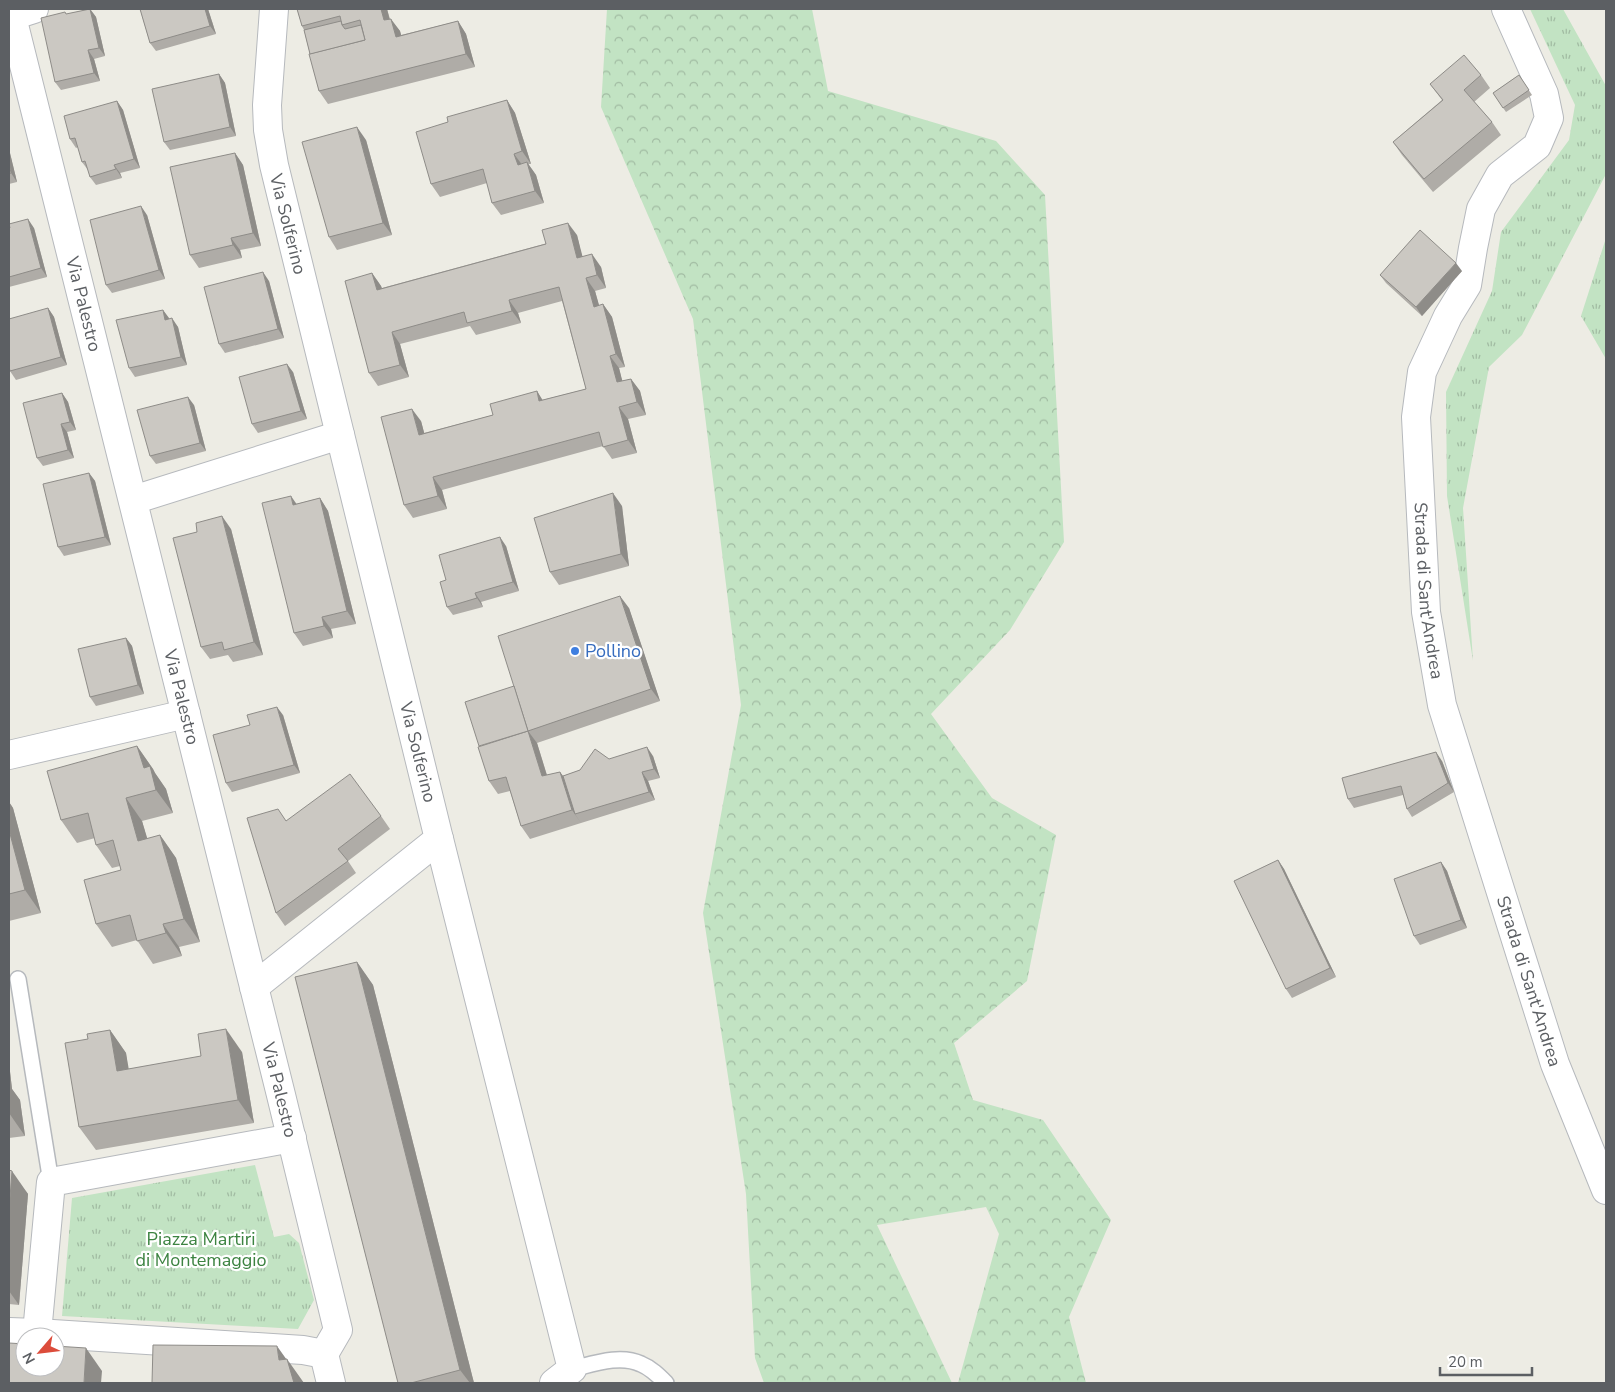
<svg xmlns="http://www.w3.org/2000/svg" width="1615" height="1392" viewBox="0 0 1615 1392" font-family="'Nunito Sans',sans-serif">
  <defs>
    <pattern id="grass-tufts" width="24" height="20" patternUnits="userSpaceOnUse" patternTransform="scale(1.25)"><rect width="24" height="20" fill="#c2e3c3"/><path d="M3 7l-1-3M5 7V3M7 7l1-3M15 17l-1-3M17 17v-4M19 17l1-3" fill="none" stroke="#a1bba2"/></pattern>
    <pattern id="forest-crowns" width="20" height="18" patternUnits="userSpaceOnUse" patternTransform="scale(1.25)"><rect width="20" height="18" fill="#c2e3c3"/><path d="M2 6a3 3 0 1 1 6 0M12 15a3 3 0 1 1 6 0" fill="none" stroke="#a1bba2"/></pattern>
  </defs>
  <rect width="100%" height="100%" fill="#edece4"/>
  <g fill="url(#grass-tufts)">
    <path d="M1530,9h33l43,77v88l-84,161 -33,32 -26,141 10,153 -26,-165 -1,-104 46,-101 9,-59 68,-92 6,-35z"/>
    <path d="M1606,238v121l-25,-43z"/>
    <path d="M255,1165l19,72 15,-3 10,9 15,57 -16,29 -236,-13 10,-118z"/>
  </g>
  <path fill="url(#forest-crowns)" d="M607,9h205l16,82 168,50 49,54 19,347 -54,88 -79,84 61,84 64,37 -29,146 -73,62 19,57 70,20 68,100 -42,97 17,66h-128l41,-149 -13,-27 -109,18 75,158h-188l-9,-25 -9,-164 -43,-281 38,-208 -48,-386 -92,-212z"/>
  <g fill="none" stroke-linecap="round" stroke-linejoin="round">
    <g stroke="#b6b9bd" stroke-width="18">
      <g id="lane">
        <path d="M18,979l33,203"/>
        <path d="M572,1369c21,-5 48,-15 69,-5 10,4 18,12 25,19"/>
      </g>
    </g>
    <g stroke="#b6b9bd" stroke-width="30">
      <g id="street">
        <path id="s1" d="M10,9l271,1086 57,235 -14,24 7,29"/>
        <path id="s2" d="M1506,9l38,85 5,24 -12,28 -37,29 -19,34 -8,39 -6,37 -19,31 -26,56 -6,45 10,195 16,93 113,359 51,126"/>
        <path d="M9,17l25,-8"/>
        <path d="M133,500l207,-65"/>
        <path d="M9,755l177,-41"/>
        <path d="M439,839l133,530 -18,14"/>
        <path d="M254,987l185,-148 -165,-674 -6,-35 -1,-25 7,-96"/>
        <path d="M292,1138l-241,44 -14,151 266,17 21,4"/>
        <path d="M9,1332l28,1"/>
      </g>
    </g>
    <use href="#lane" stroke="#fff" stroke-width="15"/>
    <use href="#street" stroke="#fff" stroke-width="28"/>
  </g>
  <g fill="#afaca7">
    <path d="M90,9l6,8 9,39 -11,3 6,22 -39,9 -6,-8 12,-68z"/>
    <path d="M140,9h68l8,25 -60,17 -6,-8z"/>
    <path d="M297,9h90l3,10 10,12 1,4 57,-14 8,13 9,33 -147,37 -9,-13 -15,-61 -2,-4z"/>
    <path d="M219,74l6,9 11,53 -66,14 -6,-8z"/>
    <path d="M1481,75l9,13 -16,14 18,20 9,13 -68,57 -31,-37 -9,-13 49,-42 -12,-16z"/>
    <path d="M1519,75l13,20 -26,17 -13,-19z"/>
    <path d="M507,100l8,13 16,51h-3l8,11 8,28 -43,12 -9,-12 -5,-20 -47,14 -9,-13 17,-62z"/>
    <path d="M117,101l6,9 17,58 -20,5 2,5 -26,7 -6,-8 -2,-7 -6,-8 -4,-15 -2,1 -6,-9z"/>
    <path d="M366,140l26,95 -55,15 -8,-13z"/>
    <path d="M9,149l8,33 -8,2z"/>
    <path d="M235,153l8,12 18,81 -21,4 2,8 -43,10 -9,-13z"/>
    <path d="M147,215l18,64 -53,14 -6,-8z"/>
    <path d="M9,228h25l13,49 -38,10z"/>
    <path d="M577,235l5,22 19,10 5,21 -11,3 4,15 4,-2 9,13 13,50 -6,1 3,13 9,-2 9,12 6,24 -18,4 9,34 -25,6 -9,-13 -161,44 5,19 -34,9 -9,-13 17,-84 3,12 69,-18 44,-24 5,9 44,-11 -24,-88 -44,12 3,10 -45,12 -6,-9 -70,18 9,33 -31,9 -9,-13 3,-100 9,13 1,2z"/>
    <path d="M1462,271l-40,45 -36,-33 -6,-8z"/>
    <path d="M269,281l15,57 -59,15 -6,-9z"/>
    <path d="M48,308l6,9 13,48 -51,15 -6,-9z"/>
    <path d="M163,310l6,9 9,8 9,38 -52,12 -6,-9z"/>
    <path d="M293,372l14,47 -49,14 -6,-9z"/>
    <path d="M62,393l6,9 8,28 -9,2 7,26 -31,8 -6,-8z"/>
    <path d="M194,405l12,46 -50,13 -6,-8z"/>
    <path d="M89,473l6,8 16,64 -47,11 -6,-9z"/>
    <path d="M320,498l8,13 28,113 -25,5 2,9 -30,8 -9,-13 2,-129z"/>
    <path d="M622,506l7,60 -70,19 -9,-13z"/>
    <path d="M231,529l32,126 -30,7 -5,-7 -18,4 -9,-12z"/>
    <path d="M506,546l13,45 -38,11 2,5 -30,8 -6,-8 -1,-27z"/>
    <path d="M629,608l31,93 -123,42 10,32 13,-3 3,4 17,-6 29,-11 44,-3 7,22 -12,3 7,19 -74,23 -51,16 -9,-13 -11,-35 -12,3 -9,-13 25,-95z"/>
    <path d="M126,638l6,8 12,48 -48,12 -6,-9z"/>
    <path d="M283,715l17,58 -68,19 -6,-9 24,-58z"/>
    <path d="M137,746l16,23 2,4 11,16 7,24 -31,8 5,18 13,-4 16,23 24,84 -21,5 3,9 -29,8 -16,-24 -25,7 -16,-23 25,-54 -1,-4 -8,2 -16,-23 -1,-7 -18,5 -16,-23z"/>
    <path d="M1442,761l12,31 -42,25 -5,-8 -4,-14 -49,13 -6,-9z"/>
    <path d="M9,802l4,6 28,105 -32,8z"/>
    <path d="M381,816l9,13 -42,32 8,12 -71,53 -9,-13 10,-92z"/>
    <path d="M1278,860l6,9 52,108 -44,21 -6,-9z"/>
    <path d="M1441,862l6,9 20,57 -47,17 -6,-9z"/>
    <path d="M357,962l16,23 101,398h-76z"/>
    <path d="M110,1030l16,23 2,16 114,-17 12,71 -158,27 -17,-23 9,-88z"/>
    <path d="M9,1063l3,26 8,11 5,36 -16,2z"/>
    <path d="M9,1170l19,24 -9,111 -10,-1z"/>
  </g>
  <g fill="#8e8c88">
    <path d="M90,9l6,8 9,39 -6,-8z"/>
    <path d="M205,9h3l8,25 -6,-8z"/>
    <path d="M381,9h6l6,24 -9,-13z"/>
    <path d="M391,19l9,12 5,18 -9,-12z"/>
    <path d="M458,21l8,13 9,33 -9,-13z"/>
    <path d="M88,50l6,9 6,22 -6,-8z"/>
    <path d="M219,74l6,9 11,53 -6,-9z"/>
    <path d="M507,100l8,13 16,51 -9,-13z"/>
    <path d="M117,101l6,9 17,58 -6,-9z"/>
    <path d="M357,127l9,13 26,95 -9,-12z"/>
    <path d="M9,149l8,33 -6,-9 -2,-10z"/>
    <path d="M235,153l8,12 18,81 -8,-13z"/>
    <path d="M514,154l9,12 -5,-1z"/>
    <path d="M527,162l9,13 8,28 -9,-12z"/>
    <path d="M114,165l6,8 2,5 -6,-9z"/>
    <path d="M141,206l6,9 18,64 -6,-9z"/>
    <path d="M28,219l6,9 13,49 -6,-9z"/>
    <path d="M568,223l9,12 9,35 -9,-12z"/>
    <path d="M231,238l9,12 2,8 -9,-13z"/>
    <path d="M592,254l9,13 5,21 -9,-13z"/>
    <path d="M1456,263l6,8 -40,45 -6,-9z"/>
    <path d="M263,272l6,9 15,57 -6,-9z"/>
    <path d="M372,273l9,13 5,16 -9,-12z"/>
    <path d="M586,278l9,13 8,28 -9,-12z"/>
    <path d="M509,300l9,13 3,10 -9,-12z"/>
    <path d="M603,304l9,13 13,50 -9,-13z"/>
    <path d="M48,308l6,9 13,48 -6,-8z"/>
    <path d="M163,310l6,8 2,10 -6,-8z"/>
    <path d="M172,318l6,9 9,38 -6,-8z"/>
    <path d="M392,332l8,12 9,33 -9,-12z"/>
    <path d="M610,356l9,12 7,27 -9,-13z"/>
    <path d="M287,364l6,8 14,47 -6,-8z"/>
    <path d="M631,379l9,12 6,24 -9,-13z"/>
    <path d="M537,391l8,13 -6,-3z"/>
    <path d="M62,393l6,9 8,28 -6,-8z"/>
    <path d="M188,397l6,8 12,46 -6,-8z"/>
    <path d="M619,407l9,12 9,34 -9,-13z"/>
    <path d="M412,409l9,12 7,26 -9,-12z"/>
    <path d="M61,424l6,8 7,26 -6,-8z"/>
    <path d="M89,473l6,8 16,64 -6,-8z"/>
    <path d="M433,477l9,13 5,19 -9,-13z"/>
    <path d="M613,493l9,13 7,60 -8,-12z"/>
    <path d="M291,496l9,13 -7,-4z"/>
    <path d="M320,498l8,13 28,113 -9,-13z"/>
    <path d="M222,516l9,13 32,126 -9,-13z"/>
    <path d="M500,537l6,9 13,45 -6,-9z"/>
    <path d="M475,593l6,9 2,5 -6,-9z"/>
    <path d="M620,596l9,12 31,93 -9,-12z"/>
    <path d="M322,617l9,12 2,9 -9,-12z"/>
    <path d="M126,638l6,8 12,48 -6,-9z"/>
    <path d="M277,707l6,8 17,58 -6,-8z"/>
    <path d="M528,731l9,12 14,46 -9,-13z"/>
    <path d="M137,746l16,23 2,4 11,16 7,24 -17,-23 -12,-22z"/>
    <path d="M647,747l6,9 7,22 -6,-9z"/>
    <path d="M1436,752l6,9 12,31 -6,-9z"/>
    <path d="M560,772l9,12 6,30 6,9 -9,-13z"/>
    <path d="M642,772l6,9 7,19 -6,-8z"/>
    <path d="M126,798l16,23 13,43 -17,-23z"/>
    <path d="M9,802l4,6 28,105 -16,-23 -16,-60z"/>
    <path d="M160,835l16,23 24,84 -16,-23z"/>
    <path d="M1278,860l6,9 52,108 -6,-9z"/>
    <path d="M1441,862l6,9 20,57 -6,-8z"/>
    <path d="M163,924l16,23 3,9 -16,-23z"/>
    <path d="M357,962l16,23 101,398h-4l-10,-13z"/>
    <path d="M226,1029l16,23 12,71 -16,-23z"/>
    <path d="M110,1030l16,23 7,41 -16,-23z"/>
    <path d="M9,1063l3,26 8,11 5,36 -16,-23z"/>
    <path d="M12,1171l16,23 -9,111 -10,-14v-80z"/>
    <path d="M277,1346l12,17 -2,-4 17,24h-10l-15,-23z"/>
    <path d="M86,1348l16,23 -1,12h-17z"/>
  </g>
  <g fill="#cbc8c2" stroke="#8e8c88">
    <path d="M90,9l9,39 -11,2 6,23 -39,9 -14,-64 24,-6 1,2z"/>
    <path d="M140,9h65l5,17 -60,17z"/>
    <path d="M297,9h84l3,11 7,-1 5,18 62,-16 8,33 -147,37 -10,-37 56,-14 -5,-20 -18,5 -2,-9 -38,10z"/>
    <path d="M341,21l1,4 3,4 16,-4 4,15 -55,14 -6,-24z"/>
    <path d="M1464,55l17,20 -17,15 28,32 -68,57 -31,-37 50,-42 -13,-16z"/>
    <path d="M219,74l11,53 -66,15 -12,-53z"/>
    <path d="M1519,75l10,15 -26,18 -10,-15z"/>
    <path d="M507,100l15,51 -8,3 4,11 9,-3 8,29 -43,12 -9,-34 -52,15 -15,-52 32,-10 -1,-5z"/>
    <path d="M117,101l17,58 -20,6 2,4 -26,8 -5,-16 -3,1 -7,-24 -5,1 -6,-23z"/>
    <path d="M357,127l26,96 -54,14 -27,-95z"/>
    <path d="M235,153l18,80 -22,5 2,7 -43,10 -20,-88z"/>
    <path d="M9,163l2,10 -2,1z"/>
    <path d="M141,206l18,64 -53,15 -16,-65z"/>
    <path d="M28,219l13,49 -32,9v-49h1l-1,-4z"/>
    <path d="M568,223l9,35 15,-4 5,21 -11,3 8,29 9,-3 13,50 -6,2 7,26 14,-3 6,23 -18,5 9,33 -25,7 -4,-15 -166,45 5,19 -34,9 -23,-88 31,-8 7,26 74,-20 -3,-11 47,-13 2,10 47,-12 -27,-102 -50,13 3,11 -45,12 -3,-11 -72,20 8,33 -31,8 -24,-92 27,-8 5,17 169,-46 -4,-14z"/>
    <path d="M1420,230l36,33 -40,44 -36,-32z"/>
    <path d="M263,272l15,57 -59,15 -15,-57z"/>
    <path d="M48,308l13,49 -51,14 -1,-4v-48z"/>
    <path d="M163,310l2,10 7,-2 9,39 -52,11 -13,-48z"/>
    <path d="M287,364l14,47 -49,13 -13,-47z"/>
    <path d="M62,393l8,29 -9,2 7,26 -31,8 -14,-55z"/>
    <path d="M188,397l12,46 -50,13 -13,-46z"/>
    <path d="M89,473l16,64 -47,10 -15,-63z"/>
    <path d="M613,493l8,61 -71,18 -16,-54z"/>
    <path d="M291,496l2,9 27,-7 27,113 -25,6 2,9 -30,7 -32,-130z"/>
    <path d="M222,516l32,126 -30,8 -2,-8 -21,5 -28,-109 24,-6 -1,-9z"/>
    <path d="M500,537l13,45 -38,11 2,5 -30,9 -7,-25 6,-2 -7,-25z"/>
    <path d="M620,596l31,93 -123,42 14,45 18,-4 12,38 -51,16 -15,-49 -17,4 -11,-34 50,-16 -30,-95z"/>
    <path d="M126,638l12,47 -48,12 -12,-48z"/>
    <path d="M514,686l14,45 -49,15 -14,-44z"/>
    <path d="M277,707l17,58 -68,18 -13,-48 37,-10 -3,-10z"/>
    <path d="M137,746l7,22 6,-2 6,24 -30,8 12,43 22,-6 24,84 -21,5 3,9 -29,8 -7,-26 -34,9 -12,-44 37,-10 -8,-30 -17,5 -8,-32 -27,7 -14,-49z"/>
    <path d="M647,747l7,22 -12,3 7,20 -74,22 -12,-38 17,-6 15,-21 14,10z"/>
    <path d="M1436,752l12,31 -41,26 -6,-23 -53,13 -6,-21z"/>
    <path d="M350,774l31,42 -43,33 10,12 -72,52 -29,-95 31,-9 8,12z"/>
    <path d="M9,830l16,60 -16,4z"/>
    <path d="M1278,860l52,108 -44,21 -52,-108z"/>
    <path d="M1441,862l20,58 -47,16 -20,-57z"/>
    <path d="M357,962l103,408 -49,13h-13l-103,-406z"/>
    <path d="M226,1029l12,71 -159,27 -14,-84 23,-4 -1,-5 23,-4 7,41 84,-15 -3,-22z"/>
    <path d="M9,1170l3,1 -3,40z"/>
    <path d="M9,1343l16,1v23h30v-21l31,2 -2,35h-75z"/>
    <path d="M153,1345l124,1 2,14 8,-1 7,24h-142z"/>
  </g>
  <circle fill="#3f7fe0" stroke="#fff" stroke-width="2" cx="575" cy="651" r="5"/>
  <g text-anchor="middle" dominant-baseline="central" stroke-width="4.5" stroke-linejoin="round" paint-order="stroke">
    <g font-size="18" fill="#5c5f63" stroke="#fff">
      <text transform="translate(288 224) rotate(76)">Via Solferino</text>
      <text stroke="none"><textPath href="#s1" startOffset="304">Via Palestro</textPath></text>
      <text stroke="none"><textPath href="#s2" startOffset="629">Strada di Sant'Andrea</textPath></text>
      <text stroke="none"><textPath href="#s1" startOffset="709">Via Palestro</textPath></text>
      <text transform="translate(418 752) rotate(76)">Via Solferino</text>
      <text stroke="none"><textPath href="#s2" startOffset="1034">Strada di Sant'Andrea</textPath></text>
      <text stroke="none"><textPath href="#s1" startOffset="1114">Via Palestro</textPath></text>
    </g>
    <g font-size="18" fill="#366cbe" stroke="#fff" text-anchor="start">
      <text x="585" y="651">Pollino</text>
    </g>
    <g font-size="18" fill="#3c8341" stroke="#fff">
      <text x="201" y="1239">Piazza Martiri<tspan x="201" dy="21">di Montemaggio</tspan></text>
    </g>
  </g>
  <rect width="1615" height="1392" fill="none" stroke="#5c5f63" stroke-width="20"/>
  <g transform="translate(40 1352) rotate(242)"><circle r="24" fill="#ffffff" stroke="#bebfc1"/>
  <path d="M0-4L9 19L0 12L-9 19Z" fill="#dc4c3b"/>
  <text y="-8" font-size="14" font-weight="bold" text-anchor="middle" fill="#5c5f63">N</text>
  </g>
  <path d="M1440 1367v8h92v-8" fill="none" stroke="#5c5f63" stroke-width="2.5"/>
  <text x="1448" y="1367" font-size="15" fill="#5c5f63" stroke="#ffffff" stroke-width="4" paint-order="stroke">20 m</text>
</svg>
